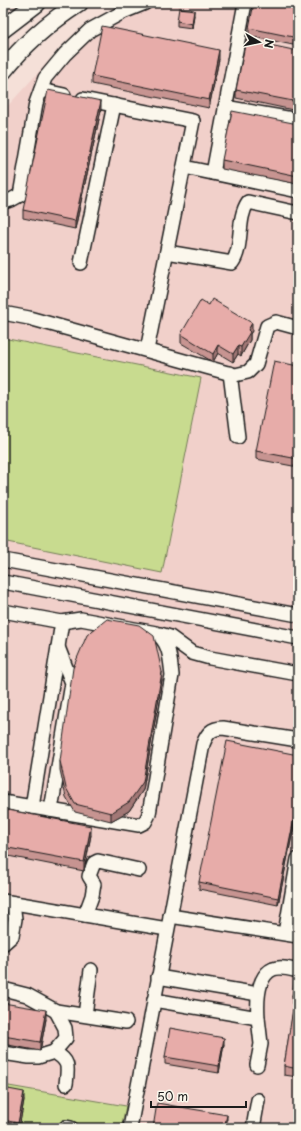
<svg xmlns="http://www.w3.org/2000/svg" width="301" height="1131" viewBox="0 0 301 1131" font-family="'Playpen Sans',sans-serif">
  <rect width="100%" height="100%" fill="#f5e0d8"/>
  <filter id="ink" filterUnits="userSpaceOnUse"><feTurbulence type="fractalNoise" baseFrequency=".025" numOctaves="2"/><feDisplacementMap in="SourceGraphic" scale="8" xChannelSelector="R" yChannelSelector="G"/><feConvolveMatrix kernelMatrix="1 2 1 2 8 2 1 2 1" color-interpolation-filters="sRGB"/></filter>
  <g filter="url(#ink)">
    <path fill="#f1d0ca" d="M133,3h165v1125h-295v-1017l44,-48 73,-54z"/>
    <g fill="#c8db8f" stroke="#727c56">
      <path d="M3,338l198,40 -39,195 -159,-32z"/>
      <path d="M3,1085l123,21 -5,22h-118z"/>
    </g>
    <g fill="none" stroke-linecap="round" stroke-linejoin="round">
      <g stroke="#1c1c1c" stroke-width="16">
        <g id="minor">
          <path d="M41,90l23,5"/>
          <path d="M83,99l110,22 -46,229"/>
          <path d="M225,107l73,13"/>
          <path d="M184,167l114,24"/>
          <path d="M213,173l32,-170"/>
          <path d="M3,202l8,-2 9,-5 16,-92 9,-25 20,-24 25,-24 33,-18 22,-9"/>
          <path d="M167,252l65,11c12,-17 4,-43 16,-61l50,11"/>
          <path d="M81,263l33,-158"/>
          <path d="M3,313l26,5 206,57 13,-3 8,-8 11,-38 9,-4 22,6"/>
          <path d="M230,373l8,64"/>
          <path d="M3,560l295,55"/>
          <path d="M3,582l295,56"/>
          <path d="M3,611l59,11 19,-3 75,14c14,10 14,26 16,42l-23,139 -4,8 -6,3 -107,-18"/>
          <path d="M160,634l10,3 22,16 18,5 88,16"/>
          <path d="M3,802l29,5 30,-185"/>
          <path d="M51,810l21,-127 -14,-36"/>
          <path d="M3,901l164,28"/>
          <path d="M85,915l7,-19 2,-12 -5,-8 5,-13 4,-2 41,9"/>
          <path d="M170,916l128,20"/>
          <path d="M285,933l13,-74"/>
          <path d="M3,944l9,-8 3,-17 -2,-16"/>
          <path d="M158,977l100,17"/>
          <path d="M3,989l24,6 29,16 70,11"/>
          <path d="M154,1000l104,18c-1,-15 -1,-42 15,-49 8,-3 17,0 25,2"/>
          <path d="M56,1011l9,17 1,10 -12,14c16,9 14,15 12,32"/>
          <path d="M85,1015l6,-45"/>
          <path d="M3,1053l26,4h9l16,-5"/>
          <path d="M257,1065l4,-21 -3,-26"/>
          <path d="M66,1127l5,1"/>
          <path d="M130,1128l73,-384c4,-10 8,-16 20,-16l75,12"/>
          <path d="M253,1128l5,-28"/>
        </g>
      </g>
      <g stroke="#1c1c1c" stroke-width="20">
        <g id="major">
          <path d="M3,29l34,-26"/>
          <path d="M3,71c20,-26 48,-50 76,-68"/>
        </g>
      </g>
      <use href="#minor" stroke="#fbf7ec" stroke-width="13"/>
      <use href="#major" stroke="#fbf7ec" stroke-width="17"/>
    </g>
    <g fill="#c79491" stroke="#1c1c1c">
      <path d="M298,3v43l-49,-10v-8z"/>
      <path d="M194,15l-2,13 -15,-2v-5z"/>
      <path d="M298,51v60l-62,-13v-8z"/>
      <path d="M219,59l-10,49 -117,-24v-8z"/>
      <path d="M101,110l-26,119 -52,-11v-8z"/>
      <path d="M298,124v60l-76,-15v-9z"/>
      <path d="M252,331l-2,3v6l-9,16 -3,-2 -5,8 -15,-9 -5,9 -32,-19v-9z"/>
      <path d="M298,366v101l-42,-8v-8z"/>
      <path d="M162,680l-19,110 -14,21 -18,10 -36,-9 -9,-15 -6,-27v-9z"/>
      <path d="M298,755v51l-20,99 -79,-16v-7z"/>
      <path d="M3,809l88,26 -7,36 -81,-16z"/>
      <path d="M298,976v101l-14,-2v-9l10,-61 -2,-1v-8z"/>
      <path d="M3,1003l43,16 -6,32 -37,-7z"/>
      <path d="M224,1044l-5,29 -54,-9v-7z"/>
      <path d="M3,1088l21,12 -5,28h-16z"/>
    </g>
    <g fill="#a27876" stroke="#1c1c1c">
      <path d="M194,10v5l-2,13v-4z"/>
      <path d="M219,50v9l-10,49v-8z"/>
      <path d="M101,101v9l-26,119v-8z"/>
      <path d="M252,323v8l-2,3v6l-9,16v-9l7,-17z"/>
      <path d="M218,345v8l-5,9v-8z"/>
      <path d="M238,346v8l-5,8v-8z"/>
      <path d="M162,672v8l-19,110 -14,21 -18,10v-8z"/>
      <path d="M298,799v7l-20,99v-7z"/>
      <path d="M91,826v9l-7,36v-9z"/>
      <path d="M46,1010v9l-6,32v-9z"/>
      <path d="M224,1038v6l-5,29v-7z"/>
      <path d="M24,1092v8l-5,28h-1v-5z"/>
      <path d="M227,1115v8l-1,5h-2z"/>
    </g>
    <g fill="#e7aca9" stroke="#1c1c1c">
      <path d="M254,3h44v35l-49,-10z"/>
      <path d="M179,8l15,2 -2,14 -15,-3z"/>
      <path d="M102,26l117,24 -10,50 -117,-24z"/>
      <path d="M246,40l52,11v51l-62,-12z"/>
      <path d="M48,90l53,11 -26,120 -52,-11z"/>
      <path d="M232,111l66,13v52l-76,-16z"/>
      <path d="M212,299l40,24 -4,7 2,2 -9,15 -3,-1 -5,8 -15,-9 -5,9 -32,-20 20,-34 8,5z"/>
      <path d="M274,361l24,5v93l-42,-8z"/>
      <path d="M107,619l32,6 15,11 8,36 -19,110 -14,20 -18,11 -36,-9 -9,-16 -6,-27 13,-93 14,-33z"/>
      <path d="M227,741l71,14v44l-20,99 -79,-16z"/>
      <path d="M3,809l88,17 -7,36 -81,-15z"/>
      <path d="M295,976h3v93l-14,-3 11,-70h-3z"/>
      <path d="M3,1003l43,7 -6,32 -37,-6z"/>
      <path d="M170,1028l54,10 -5,28 -54,-9z"/>
      <path d="M3,1088l21,4 -6,31 -15,-3z"/>
      <path d="M157,1103l70,12 -3,13h-71z"/>
    </g>
  </g>
  <rect width="301" height="1131" fill="none" stroke="#fbf7ec" stroke-width="16"/>
  <rect x="8" y="8" width="285" height="1115" fill="none" stroke="#1c1c1c" stroke-width="1.5" filter="url(#ink)"/>
  <g transform="translate(259 42) rotate(99)" stroke="#fbf7ec" stroke-width="3" paint-order="stroke">
  <path d="M0-3L7 15L0 10L-7 15Z" fill="#1c1c1c"/>
  <text y="-6" font-size="11" font-weight="bold" text-anchor="middle" fill="#1c1c1c">N</text>
  </g>
  <path d="M151 1101v6h95v-6" fill="none" stroke="#1c1c1c" stroke-width="2"/>
  <text x="157" y="1101" font-size="12" fill="#1c1c1c" stroke="#fbf7ec" stroke-width="3" paint-order="stroke">50 m</text>
</svg>
